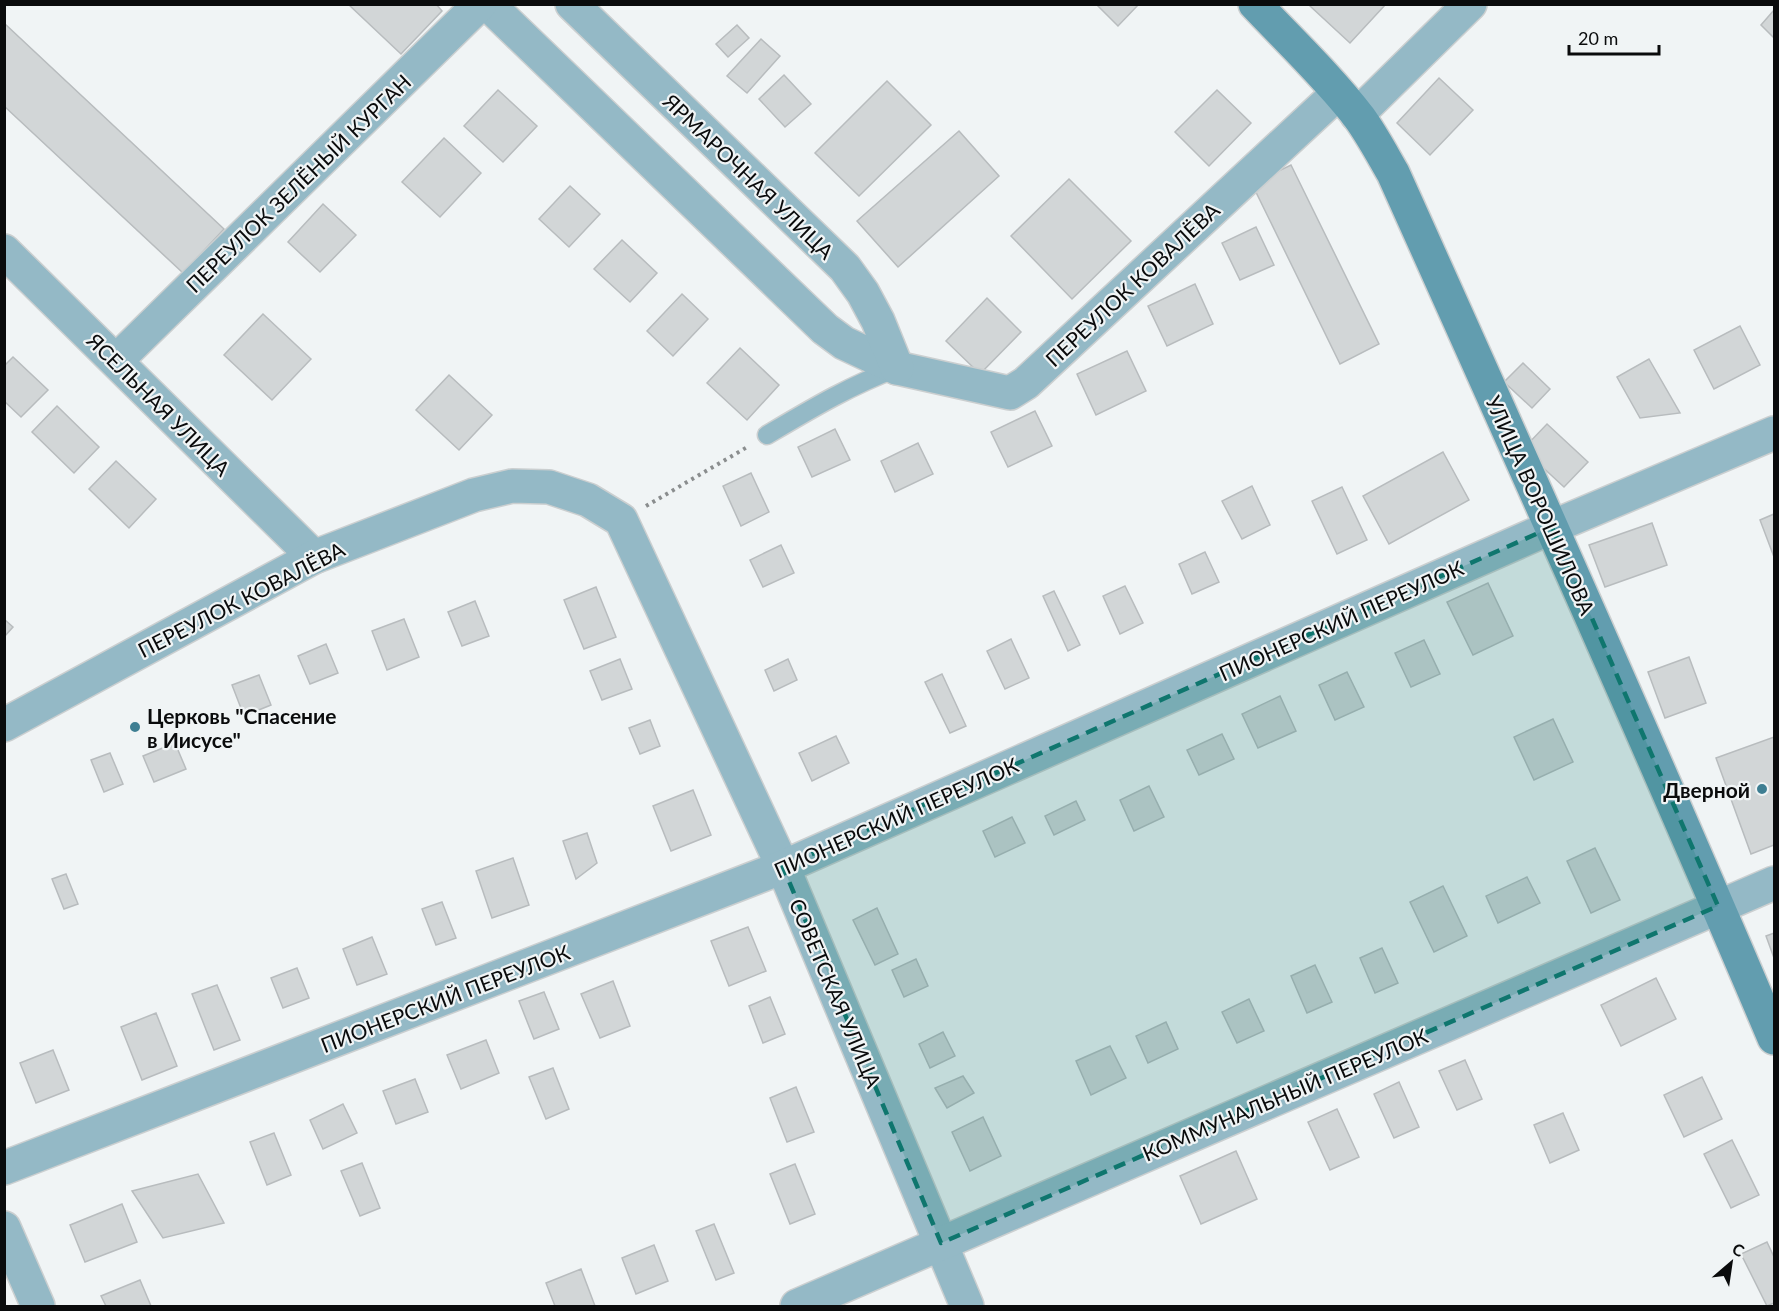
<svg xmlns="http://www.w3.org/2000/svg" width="1779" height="1311" viewBox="0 0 1779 1311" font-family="Lato,sans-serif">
  <rect width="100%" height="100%" fill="#f0f4f5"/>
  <g fill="#d2d6d7" stroke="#b8bcbe" stroke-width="1.5">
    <path d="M348,4h88l6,7 -41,43z"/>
    <path d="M1096,4h43l-21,22z"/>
    <path d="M1312,4h74l-36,39 -40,-37z"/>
    <path d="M1774,10v28l-13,-13z"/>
    <path d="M4,23l220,206 -41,44 -179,-167z"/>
    <path d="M737,25l12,13 -21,19 -12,-13z"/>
    <path d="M761,39l19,17 -33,37 -20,-17z"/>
    <path d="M784,75l27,29 -26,23 -26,-28z"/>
    <path d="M1439,78l34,32 -43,45 -33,-32z"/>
    <path d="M887,81l44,44 -72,71 -44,-43z"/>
    <path d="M498,90l39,36 -34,36 -39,-36z"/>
    <path d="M1217,90l34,33 -42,43 -34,-34z"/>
    <path d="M959,131l40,45 -101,91 -41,-46z"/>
    <path d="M444,138l37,35 -41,44 -38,-35z"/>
    <path d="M1291,165l88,179 -39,20 -88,-180z"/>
    <path d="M1069,179l62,62 -59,58 -61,-63z"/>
    <path d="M570,186l30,28 -31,33 -30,-28z"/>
    <path d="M323,204l33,31 -36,37 -32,-30z"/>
    <path d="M1256,227l18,38 -34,15 -18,-37z"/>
    <path d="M622,240l35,33 -27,29 -36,-33z"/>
    <path d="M1195,284l18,40 -46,22 -19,-40z"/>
    <path d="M682,294l26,25 -35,37 -26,-25z"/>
    <path d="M987,298l34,34 -41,42 -34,-33z"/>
    <path d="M263,314l48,45 -39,41 -48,-45z"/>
    <path d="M1740,326l20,39 -46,24 -20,-39z"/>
    <path d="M740,348l39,37 -32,35 -40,-37z"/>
    <path d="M1127,351l19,40 -50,24 -19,-41z"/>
    <path d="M13,357l35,33 -27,27 -17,-16v-35z"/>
    <path d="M1649,359l31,54 -40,5 -23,-41z"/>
    <path d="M1523,363l27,26 -18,19 -28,-26z"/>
    <path d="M449,375l43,40 -33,35 -43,-40z"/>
    <path d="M57,406l42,41 -25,26 -42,-41z"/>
    <path d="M1035,411l17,35 -44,21 -17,-35z"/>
    <path d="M1547,424l41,38 -24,25 -41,-38z"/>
    <path d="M835,429l15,31 -38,17 -14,-30z"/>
    <path d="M918,443l15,31 -38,18 -14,-31z"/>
    <path d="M1443,452l26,48 -80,44 -26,-48z"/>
    <path d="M116,461l40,38 -27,29 -40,-39z"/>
    <path d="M751,473l18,39 -28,14 -18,-40z"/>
    <path d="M1252,486l18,39 -28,14 -20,-38z"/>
    <path d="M1342,487l25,53 -30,14 -25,-53z"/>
    <path d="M1774,514v43l-14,-37z"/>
    <path d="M1652,523l15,42 -62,22 -16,-42z"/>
    <path d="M781,545l13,28 -31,14 -13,-27z"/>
    <path d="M1205,552l14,30 -27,12 -13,-30z"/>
    <path d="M1488,583l25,53 -40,19 -26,-53z"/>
    <path d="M1125,586l18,37 -23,11 -17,-38z"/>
    <path d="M596,587l20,50 -32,12 -20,-49z"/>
    <path d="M1054,591l26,54 -12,6 -25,-55z"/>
    <path d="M475,601l14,35 -27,10 -14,-34z"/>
    <path d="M4,619l9,8 -9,10z"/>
    <path d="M404,619l15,38 -32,13 -15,-39z"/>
    <path d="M1011,639l18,39 -24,11 -18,-38z"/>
    <path d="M1424,640l16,34 -29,13 -16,-34z"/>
    <path d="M326,644l12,29 -28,11 -12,-28z"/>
    <path d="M1689,657l17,46 -41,15 -17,-46z"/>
    <path d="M620,659l12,30 -30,11 -12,-29z"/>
    <path d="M788,659l9,21 -23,11 -9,-21z"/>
    <path d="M1347,672l17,35 -29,13 -16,-35z"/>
    <path d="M942,674l24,52 -16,7 -25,-51z"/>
    <path d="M259,675l12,30 -27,11 -12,-31z"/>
    <path d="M1280,696l16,35 -38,17 -16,-34z"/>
    <path d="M1553,719l20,43 -39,18 -20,-43z"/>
    <path d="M650,720l10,26 -20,8 -11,-26z"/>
    <path d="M1222,734l12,25 -35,16 -12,-25z"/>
    <path d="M836,736l13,27 -37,18 -13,-28z"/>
    <path d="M1774,737v108l-23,9 -35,-96z"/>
    <path d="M175,743l11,26 -32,13 -11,-26z"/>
    <path d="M110,753l13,31 -19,8 -13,-32z"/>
    <path d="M1149,786l15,31 -30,14 -14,-31z"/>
    <path d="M693,790l18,45 -40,16 -18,-45z"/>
    <path d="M1076,801l9,19 -31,15 -9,-19z"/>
    <path d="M1012,817l13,26 -30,14 -12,-26z"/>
    <path d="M587,833l10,30 -21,16 -13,-38z"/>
    <path d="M1595,848l25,52 -29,13 -24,-52z"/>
    <path d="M513,858l16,47 -37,13 -16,-47z"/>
    <path d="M66,874l12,30 -14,5 -12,-30z"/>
    <path d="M1527,877l13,26 -42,20 -12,-27z"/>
    <path d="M1443,886l24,50 -33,16 -24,-50z"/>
    <path d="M442,902l14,36 -20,7 -14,-36z"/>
    <path d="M877,908l21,46 -23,11 -22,-45z"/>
    <path d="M748,927l18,44 -37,15 -18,-45z"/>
    <path d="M1774,933v25l-8,-22z"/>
    <path d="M372,937l15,37 -30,11 -14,-36z"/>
    <path d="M1382,948l16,35 -23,10 -15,-35z"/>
    <path d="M916,959l12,27 -24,11 -12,-27z"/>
    <path d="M1315,965l17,37 -25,11 -16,-37z"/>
    <path d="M297,968l12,30 -26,10 -12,-30z"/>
    <path d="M1656,978l20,41 -55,27 -20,-41z"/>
    <path d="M613,981l17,45 -30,12 -19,-44z"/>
    <path d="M217,985l23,55 -26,10 -22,-56z"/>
    <path d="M544,992l15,37 -25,10 -15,-38z"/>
    <path d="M770,997l15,37 -22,9 -14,-37z"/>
    <path d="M1249,999l15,32 -27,12 -15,-31z"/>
    <path d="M156,1013l21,53 -35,14 -21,-53z"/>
    <path d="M1166,1022l12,27 -30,14 -12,-27z"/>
    <path d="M943,1032l12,24 -25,12 -11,-24z"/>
    <path d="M486,1040l13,33 -38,16 -14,-34z"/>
    <path d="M1110,1046l16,32 -35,17 -15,-34z"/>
    <path d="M53,1050l16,40 -33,13 -16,-40z"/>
    <path d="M1465,1060l17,39 -25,11 -18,-39z"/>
    <path d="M553,1068l16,41 -23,10 -17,-42z"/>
    <path d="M963,1076l11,17 -27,15 -12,-20z"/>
    <path d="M1702,1077l20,42 -38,18 -20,-42z"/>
    <path d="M415,1079l13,33 -32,12 -13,-33z"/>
    <path d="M1399,1082l20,45 -25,11 -20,-44z"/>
    <path d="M796,1087l18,45 -27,10 -17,-44z"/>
    <path d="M343,1104l14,29 -34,16 -13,-29z"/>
    <path d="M1337,1109l22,48 -29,13 -22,-48z"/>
    <path d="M1563,1113l16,37 -29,13 -16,-38z"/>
    <path d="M983,1117l18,39 -31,15 -18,-39z"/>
    <path d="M274,1133l17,42 -24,10 -17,-43z"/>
    <path d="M1732,1140l27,55 -28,13 -27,-54z"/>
    <path d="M1236,1151l21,48 -56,25 -21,-48z"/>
    <path d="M362,1163l18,45 -20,8 -19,-45z"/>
    <path d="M795,1164l20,50 -25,10 -20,-50z"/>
    <path d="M198,1174l26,49 -61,15 -31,-47z"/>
    <path d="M122,1204l15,38 -52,20 -15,-37z"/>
    <path d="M714,1224l20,49 -18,7 -20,-49z"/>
    <path d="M1767,1242l7,15v46l-7,3 -26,-52z"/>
    <path d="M654,1245l14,36 -32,13 -14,-36z"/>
    <path d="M581,1269l14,37h-40l-9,-23z"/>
    <path d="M140,1280l11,26h-45l-5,-10z"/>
  </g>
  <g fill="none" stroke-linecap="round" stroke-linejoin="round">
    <g stroke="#cbcfd0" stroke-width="21">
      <path id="service" d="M767,435c44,-26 82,-49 130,-67"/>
    </g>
    <g stroke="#cbcfd0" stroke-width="36">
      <g id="minor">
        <path d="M488,4l337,325 19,14 53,25 113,25 16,-10 312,-290"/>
        <path d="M572,4l273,264 18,25 15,28 19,47"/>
        <path d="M1357,115l113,-111"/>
        <path d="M4,251l310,306"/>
        <path d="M116,361l364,-357"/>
        <path d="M4,725l310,-168 160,-62 38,-9 37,1 39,13 33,20 162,347 184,439"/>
        <path d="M4,1168l779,-301 769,-340 222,-94"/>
        <path d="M4,1228l34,78"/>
        <path d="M797,1306l977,-423"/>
      </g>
    </g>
    <g stroke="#cbcfd0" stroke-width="36">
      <path id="secondary" d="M1255,4c35,37 73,73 104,113 13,18 23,37 34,56 129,287 258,575 381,865"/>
    </g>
    <path stroke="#8a8d8e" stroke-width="4" stroke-dasharray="3 4.5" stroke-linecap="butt" d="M646,506l103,-60"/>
    <use href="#service" stroke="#94b9c6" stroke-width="18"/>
    <use href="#minor" stroke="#94b9c6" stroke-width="33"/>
    <use href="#secondary" stroke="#629daf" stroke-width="33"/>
  </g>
  <path fill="#0f766e" fill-opacity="0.2" stroke="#0f766e" stroke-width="4.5" stroke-dasharray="12 8" stroke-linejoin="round" d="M1552,527l166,379 -777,337 -158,-376z"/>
  <g fill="#3e7e92" stroke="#f0f4f5" stroke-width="2">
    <circle cx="135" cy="727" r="6"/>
    <circle cx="1762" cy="789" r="6"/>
  </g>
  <g text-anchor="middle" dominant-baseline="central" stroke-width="4.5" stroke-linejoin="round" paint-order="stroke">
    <g font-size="21" fill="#0a0b0c" stroke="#f0f4f5">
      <text transform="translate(749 176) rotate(44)">ЯРМАРОЧНАЯ УЛИЦА</text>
      <text transform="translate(298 183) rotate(-44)">ПЕРЕУЛОК ЗЕЛЁНЫЙ КУРГАН</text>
      <text transform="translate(1132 284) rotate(-43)">ПЕРЕУЛОК КОВАЛЁВА</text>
      <text transform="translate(159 404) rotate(45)">ЯСЕЛЬНАЯ УЛИЦА</text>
      <text transform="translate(1541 505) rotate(66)">УЛИЦА ВОРОШИЛОВА</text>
      <text transform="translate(241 599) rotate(-27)">ПЕРЕУЛОК КОВАЛЁВА</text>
      <text transform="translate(1341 620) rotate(-24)">ПИОНЕРСКИЙ ПЕРЕУЛОК</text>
      <text transform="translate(896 817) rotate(-24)">ПИОНЕРСКИЙ ПЕРЕУЛОК</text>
      <text transform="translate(836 993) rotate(67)">СОВЕТСКАЯ УЛИЦА</text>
      <text transform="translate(445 998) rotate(-21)">ПИОНЕРСКИЙ ПЕРЕУЛОК</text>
      <text transform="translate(1285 1094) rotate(-23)">КОММУНАЛЬНЫЙ ПЕРЕУЛОК</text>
    </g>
    <g font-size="21" font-weight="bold" fill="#0a0b0c" stroke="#f0f4f5" text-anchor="start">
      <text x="147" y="715">Церковь "Спасение<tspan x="147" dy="24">в Иисусе"</tspan></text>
      <text x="1750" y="789" text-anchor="end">Дверной</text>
    </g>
  </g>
  <rect width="1779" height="1311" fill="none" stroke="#0a0b0c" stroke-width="12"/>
  <g transform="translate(1731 1263) rotate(29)" stroke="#f0f4f5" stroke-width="4.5" paint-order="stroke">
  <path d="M0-4.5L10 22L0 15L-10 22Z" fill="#0a0b0c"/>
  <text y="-9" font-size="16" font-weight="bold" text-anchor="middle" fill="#0a0b0c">С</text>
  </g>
  <path d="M1569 45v9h90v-9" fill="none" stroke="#0a0b0c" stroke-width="3"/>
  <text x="1578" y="45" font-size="18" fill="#0a0b0c" stroke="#f0f4f5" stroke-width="4.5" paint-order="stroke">20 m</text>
</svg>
